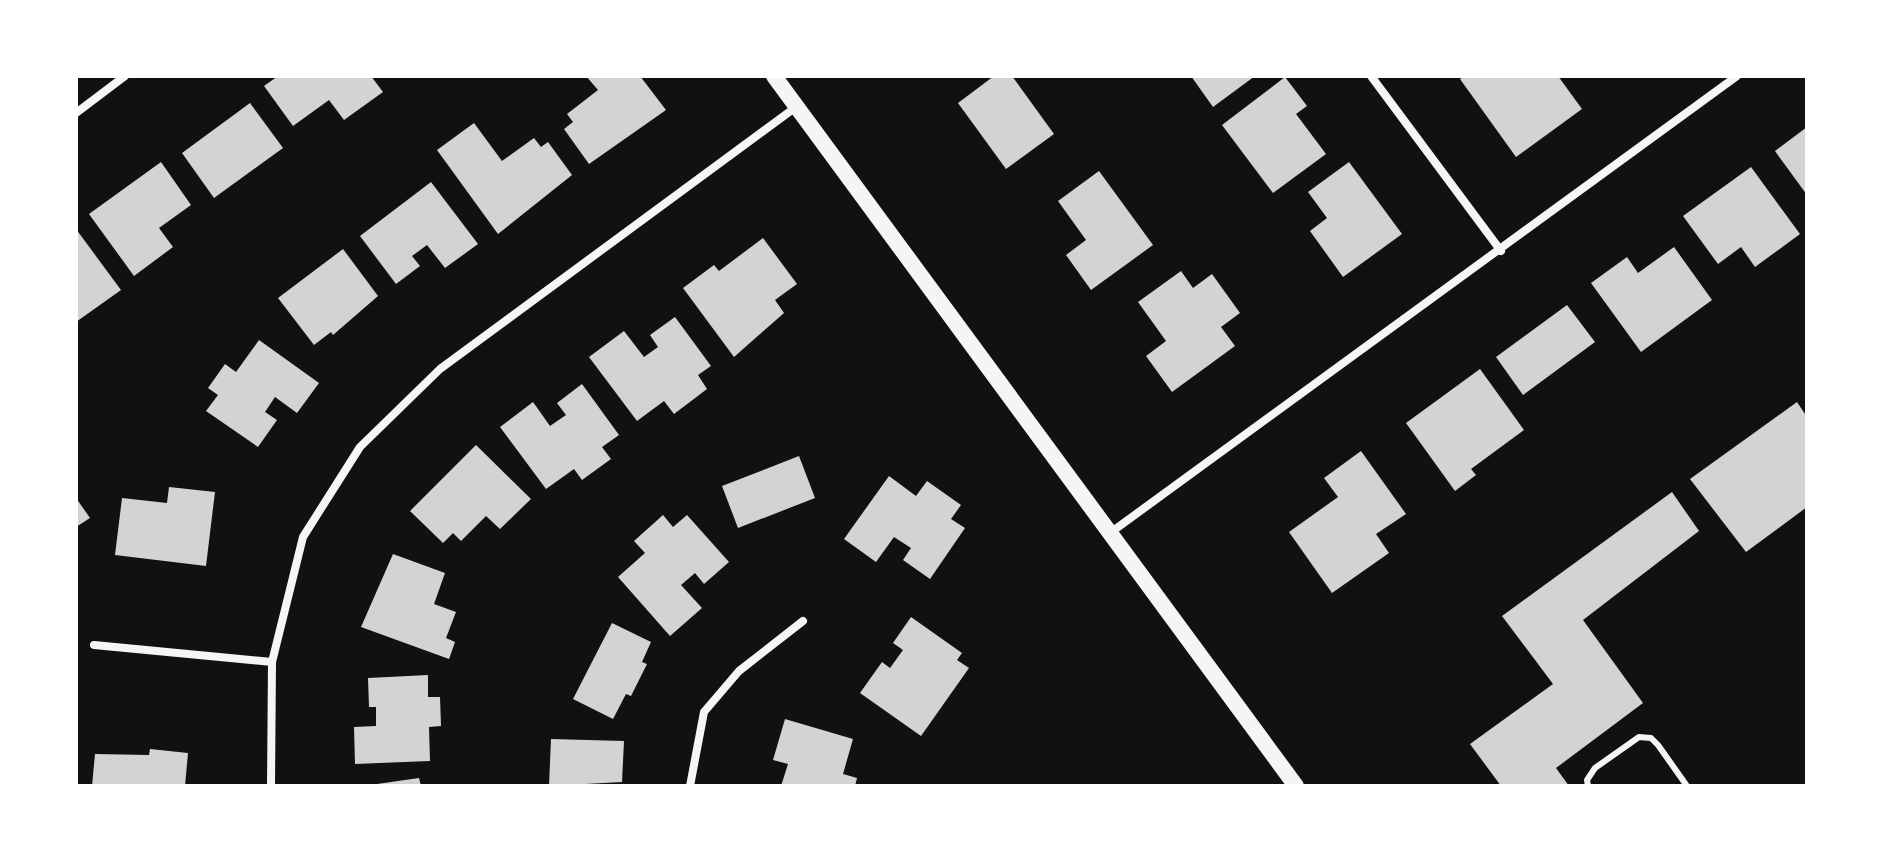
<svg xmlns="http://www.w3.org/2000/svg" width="1883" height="862" viewBox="0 0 1883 862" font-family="Barlow,sans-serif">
  <rect width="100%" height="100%" fill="#111"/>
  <g fill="#d3d3d3">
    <path d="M278,76h93l12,16 -39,28 -15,-20 -36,26 -29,-40z"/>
    <path d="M586,76h54l26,34 -77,54 -25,-35 9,-7 -6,-8 31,-24z"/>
    <path d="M994,76h18l42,58 -48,35 -48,-66z"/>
    <path d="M1191,76h64l-42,31z"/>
    <path d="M1465,76h93l24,33 -66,48 -56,-78z"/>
    <path d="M1285,77l22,29 -11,8 30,40 -53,39 -51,-68z"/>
    <path d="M250,103l33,45 -69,50 -32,-45z"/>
    <path d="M474,123l28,38 32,-23 7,9 7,-5 24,33 -74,59 -61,-84z"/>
    <path d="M1807,127v68l-32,-44z"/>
    <path d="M161,162l30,43 -32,23 14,19 -39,29 -45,-62z"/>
    <path d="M1349,162l53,72 -59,43 -33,-46 17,-13 -19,-26z"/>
    <path d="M1751,167l49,67 -45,33 -14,-20 -23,17 -35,-48z"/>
    <path d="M1099,171l54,74 -62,45 -25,-35 20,-15 -28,-39z"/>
    <path d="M431,182l47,62 -33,24 -18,-23 -15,11 8,10 -24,18 -36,-48z"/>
    <path d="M76,229l45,61 -45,32z"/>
    <path d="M763,238l34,46 -22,16 9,13 -50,44 -51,-69 31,-23 5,6z"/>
    <path d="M1674,247l38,53 -71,52 -50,-69 36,-26 11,16z"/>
    <path d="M343,249l35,47 -45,39 -2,-3 -17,13 -36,-47z"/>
    <path d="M1181,271l12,17 19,-14 28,39 -19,14 14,19 -63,46 -26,-36 20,-15 -28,-39z"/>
    <path d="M1567,305l28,37 -72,53 -27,-38z"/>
    <path d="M675,317l36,49 -13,9 9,14 -33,25 -10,-13 -27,20 -48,-64 35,-26 20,26 14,-10 -8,-12z"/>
    <path d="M259,340l60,43 -22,30 -22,-16 -10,15 12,8 -19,27 -52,-36 12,-16 -10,-7 17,-24 11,8z"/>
    <path d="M1480,369l44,61 -53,39 5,6 -21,16 -49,-68z"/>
    <path d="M582,384l37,51 -17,12 9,12 -29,21 -8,-11 -28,20 -46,-62 33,-25 17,24 16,-11 -9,-12z"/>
    <path d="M1797,402l10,15v90l-61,45 -56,-73z"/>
    <path d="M476,445l55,54 -31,30 -14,-13 -25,25 -8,-8 -10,10 -33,-32z"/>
    <path d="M1361,451l45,63 -30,20 13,19 -57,40 -43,-61 49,-35 -14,-19z"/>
    <path d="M799,456l16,42 -77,30 -16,-42z"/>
    <path d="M889,476l27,20 11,-15 34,24 -10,14 14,9 -35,51 -27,-19 8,-12 -17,-11 -18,25 -32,-23z"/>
    <path d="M169,487l46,5 -9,74 -91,-11 7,-57 45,5z"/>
    <path d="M1672,492l27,39 -116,89 60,83 -87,65 13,18h-68l-31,-42 83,-60 -51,-68z"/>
    <path d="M76,498l14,20 -14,9z"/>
    <path d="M663,515l10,12 14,-12 42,47 -25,22 -9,-11 -14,12 21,23 -32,28 -52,-59 27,-24 -11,-12z"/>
    <path d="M393,554l52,19 -11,31 22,8 -10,26 9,4 -6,17 -88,-32z"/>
    <path d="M911,617l51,36 -5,7 12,8 -48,68 -61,-43 22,-31 8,6 13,-18 -10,-7z"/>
    <path d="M612,623l39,19 -9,20 5,2 -16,32 -5,-2 -13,25 -40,-20z"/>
    <path d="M428,675v22h12l1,29 -12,1 1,34 -75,3 -1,-37 22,-1v-19h-7l-1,-29z"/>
    <path d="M785,719l68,20 -10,35 14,4 -2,8h-74l7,-22 -15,-4z"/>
    <path d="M551,739l73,2 -2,41 -73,4z"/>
    <path d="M150,749l38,4 -3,33h-93l3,-32 54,1z"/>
    <path d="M419,778l2,8h-44v-2z"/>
  </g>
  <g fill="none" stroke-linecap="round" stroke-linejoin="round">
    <path stroke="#f5f5f5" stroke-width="6" d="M1588,786l-1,-6 8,-12 44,-31 12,1 7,7 29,41"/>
    <g stroke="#f5f5f5" stroke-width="8">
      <path d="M1371,76l130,175"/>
      <path d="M76,113l49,-37"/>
      <path d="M1110,533l627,-457"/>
      <path d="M94,645l178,17"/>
      <path d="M271,786l1,-124 31,-125 57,-90 80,-78 356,-262"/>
      <path d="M690,786l14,-74 35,-41 64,-50"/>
    </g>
    <path stroke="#f5f5f5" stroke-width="16" d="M774,76l522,710"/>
  </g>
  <rect width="1883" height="862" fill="none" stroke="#ffffff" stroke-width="156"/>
</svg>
